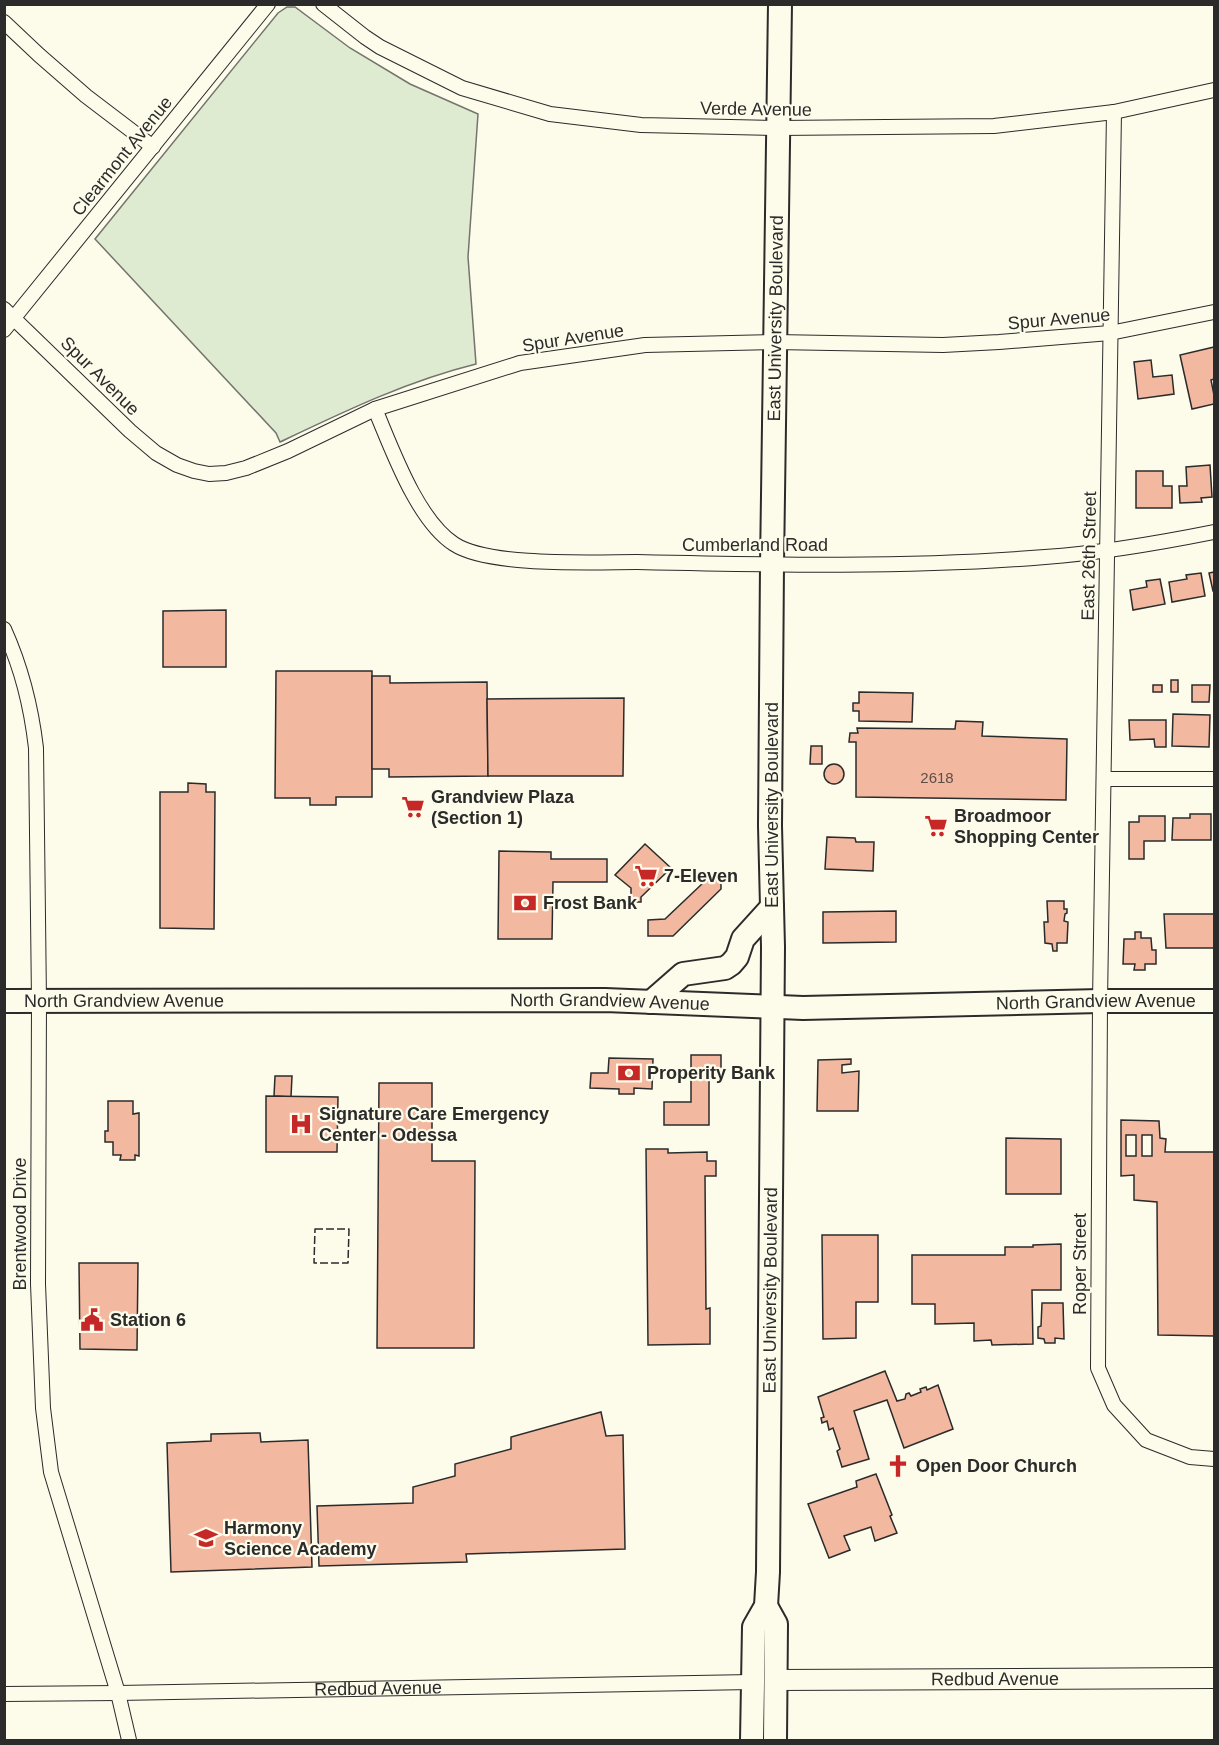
<svg xmlns="http://www.w3.org/2000/svg" width="1219" height="1745" viewBox="0 0 1219 1745" font-family="Arial,sans-serif">
  <rect width="100%" height="100%" fill="#fdfbea"/>
  <path fill="#deebd1" stroke="#74746e" stroke-width="1.5" d="M287,7h8l55,41 60,36 68,30 -10,143 8,107c-69,17 -133,48 -196,78l-4,-9 -181,-194 183,-226z"/>
  <g fill="#f2b8a0" stroke="#2b2b2b" stroke-width="1.5" fill-rule="evenodd">
    <path d="M1214,347v32l-3,1 3,15v9l-22,5 -12,-54z"/>
    <path d="M1151,360l2,17 19,-2 2,19 -36,5 -4,-37z"/>
    <path d="M1210,465l2,32 -11,1 1,4 -22,1 -1,-17h8l-1,-19z"/>
    <path d="M1136,471h27v15h9v22h-36z"/>
    <path d="M1214,572v19h-1l-4,-18z"/>
    <path d="M1201,573l4,23 -33,6 -3,-20 18,-3 -1,-4z"/>
    <path d="M1160,579l5,25 -32,6 -3,-20 17,-3 -1,-6z"/>
    <path d="M226,610v57h-63v-56z"/>
    <path d="M276,671h96v126h-36v8h-26v-7h-35z"/>
    <path d="M372,676h18v7l97,-1 1,94 -99,1v-8h-17z"/>
    <rect x="1171" y="680" width="7" height="12"/>
    <rect x="1153" y="685" width="9" height="7"/>
    <path d="M1192,685h18l-1,17h-17z"/>
    <path d="M859,692l54,1 -1,29 -53,-1v-10h-6v-8h6z"/>
    <path d="M624,698l-1,78h-135l-1,-77z"/>
    <path d="M1173,714l37,1 -1,32 -37,-1z"/>
    <path d="M1129,720h37v27h-11l-1,-8 -24,1z"/>
    <path d="M956,721l27,1 -1,14 85,3 -1,61 -210,-3v-55h-7l1,-9h8l-1,-5 98,1z"/>
    <path d="M811,746h11v18h-12z"/>
    <circle cx="834" cy="774" r="10"/>
    <path d="M188,783l18,1v8h9l-1,137 -54,-1v-136h28z"/>
    <path d="M1190,814h21v26h-39l1,-22h17z"/>
    <path d="M1139,816h26v25h-21v18h-15v-37h10z"/>
    <path d="M827,837l28,1 1,4h18l-1,29 -48,-2z"/>
    <path d="M645,844l26,24 -30,29v5h-10v-14l-16,-13z"/>
    <path d="M499,851l52,1v7h56v23h-54l-1,57h-54z"/>
    <path d="M721,880v9l-48,47h-25v-16l17,-1 38,-36v-2z"/>
    <path d="M1047,901h17v8h3v4l-2,1 -1,7 4,1 -1,21h-10v8h-4l-1,-7 -7,-1 -1,-21h4z"/>
    <path d="M896,911v31l-73,1v-31z"/>
    <path d="M1164,914h50v34h-48z"/>
    <path d="M1135,932h6v6h10l1,12h4v14h-11v6h-11l1,-6h-12l1,-25h11z"/>
    <path d="M691,1055h30v19h-12v51h-45v-23h27z"/>
    <path d="M609,1058l44,1 -1,30 -18,-1v6h-15v-5l-29,-1 1,-15h17z"/>
    <path d="M851,1059v5l-9,1v8l17,-2 -1,40h-41l1,-51z"/>
    <path d="M275,1076h17l-1,21 -17,-1z"/>
    <path d="M379,1083h53v78h43l-1,187h-97z"/>
    <path d="M266,1096l72,1 -1,55h-71z"/>
    <path d="M108,1101h25v13l6,-1v43l-4,-1v5h-15l1,-5h-8v-13h-8v-11h3z"/>
    <path d="M1121,1120l38,1 1,17 6,1 -1,13h49v184l-56,-1 -1,-133 -23,-2v-25l-13,1zM1126,1135h10v21h-10zM1142,1135h10v21h-10z"/>
    <path d="M1006,1138l55,1v55h-55z"/>
    <path d="M646,1149h22v4l39,-1v9h9v15h-11l1,133 4,-1v36l-62,1z"/>
    <path d="M822,1235h56v67h-22v36l-33,1z"/>
    <path d="M1061,1244v46h-29l1,54 -41,1 -1,-5 -17,1v-18l-39,1v-20h-23v-49h93v-8h28v-2z"/>
    <path d="M79,1263h59l-1,87 -57,-1z"/>
    <path d="M1042,1303h21l1,36 -9,-1v5h-10l-1,-4 -6,-1v-11l3,-1z"/>
    <path d="M885,1371l12,30 8,-2 1,-5 3,-1 2,3 10,-4 -1,-3 6,-2 1,3 11,-5 15,44 -49,19 -17,-48 -33,11 15,48 -27,8 -5,-16 3,-2 -7,-21 -4,2 -2,-9 -5,2 -1,-5 3,-1 -6,-20z"/>
    <path d="M601,1412l5,24 17,-1 2,114 -159,5 1,8 -148,4 -2,-60 96,-3v-16l42,-11v-12l56,-15v-12z"/>
    <path d="M260,1433l1,9 47,-2 4,127 -141,5 -4,-129 44,-2v-7z"/>
    <path d="M876,1474l16,41 -2,1 7,17 -22,8 -4,-14 -27,9 6,14 -21,8 -21,-54 49,-17 -1,-6z"/>
  </g>
  <g fill="none" stroke-linecap="round" stroke-linejoin="round">
    <g stroke="#2b2b2b" stroke-width="16">
      <g id="street">
        <path d="M323,4l42,33 15,10 82,41 88,26 91,11 137,3 216,-2 120,-14 100,-22"/>
        <path d="M4,22l35,33 47,41 67,51"/>
        <path d="M1114,112l-14,889 -2,367 16,37 32,35 44,17 24,2"/>
        <path d="M4,309l126,122 26,22 21,12 17,6 15,3 17,-1 20,-5 42,-17 87,-42 145,-46 125,-18 130,-3 168,3 56,-3 111,-9 104,-21"/>
        <path d="M4,330l264,-326"/>
        <path d="M375,409c17,40 42,111 79,135 35,23 139,18 183,18 136,3 272,6 408,-5 57,-4 114,-14 169,-25"/>
        <path d="M4,629c18,40 27,76 32,119l3,253 -1,283 5,124 8,64 67,221 11,47"/>
        <path d="M1104,779h110"/>
        <path id="s1" d="M4,1694l114,-1 634,-11"/>
      </g>
    </g>
    <g stroke="#2b2b2b" stroke-width="22">
      <g id="secondary">
        <path id="s2" d="M775,1680l439,-2"/>
      </g>
    </g>
    <g stroke="#2b2b2b" stroke-width="26">
      <g id="primary">
        <path id="s3" d="M4,1001l601,-1 198,8 297,-7h114"/>
        <path d="M651,1002l32,-28 42,-6 6,-4 6,-7 6,-18 29,-32"/>
        <path d="M766,1606l10,18 -1,116"/>
        <path id="s4" d="M752,1740l2,-113 12,-21 2,-34 5,-625 -3,-121 2,-261 8,-561"/>
      </g>
    </g>
    <use href="#street" stroke="#fdfbea" stroke-width="14"/>
    <use href="#secondary" stroke="#fdfbea" stroke-width="20"/>
    <use href="#primary" stroke="#fdfbea" stroke-width="22"/>
    <path stroke="#2b2b2b" stroke-width="1.5" stroke-dasharray="8 3" stroke-linecap="butt" d="M315,1229h34l-1,34h-34z"/>
  </g>
  <defs>
    <g id="supermarket-bare" transform="scale(1.8)"><path d="M-6-5.5h2.5l.6 2H6L4.5 2H-2.5L-4.4-4H-6ZM-1.5 3.2a1.3 1.3 0 1 0 .1 0ZM3 3.2a1.3 1.3 0 1 0 .1 0Z" fill="#c62828" stroke="#fdfbea" stroke-width="2.5" paint-order="stroke"/></g>
    <g id="bank-bare" transform="scale(1.8)"><path d="M-6-4H6V4H-6ZM0-2.3a2.3 2.3 0 1 0 0 4.6a2.3 2.3 0 1 0 0-4.6Z" fill="#c62828" stroke="#fdfbea" stroke-width="2.5" paint-order="stroke"/></g>
    <g id="hospital-bare" transform="scale(1.8)"><path d="M-5-5h3v3.5h4V-5h3V5h-3V1.5h-4V5h-3Z" fill="#c62828" stroke="#fdfbea" stroke-width="2.5" paint-order="stroke"/></g>
    <g id="civic-bare" transform="scale(1.8)"><path d="M-.6-6.5H3V-4.5H.6V-3L4-1V1h2V6H-6V1h2V-1L-.6-3ZM-1.2 2.5V6h2.4V2.5Z" fill="#c62828" stroke="#fdfbea" stroke-width="2.5" paint-order="stroke"/></g>
    <g id="church-bare" transform="scale(1.8)"><path d="M-1.2-6h2.4v3.5h3.3v2.4h-3.3V6h-2.4V-.1h-3.3v-2.4h3.3Z" fill="#c62828" stroke="#fdfbea" stroke-width="2.5" paint-order="stroke"/></g>
    <g id="school-bare" transform="scale(1.8)"><path d="M0-5L7-2L0 1L-7-2ZM-4 1L0 2.5L4 1V4Q0 6-4 4Z" fill="#c62828" stroke="#fdfbea" stroke-width="2.5" paint-order="stroke"/></g>
  </defs>
  <g fill-rule="evenodd">
    <use href="#supermarket-bare" x="413" y="807"/>
    <use href="#supermarket-bare" x="936" y="826"/>
    <use href="#supermarket-bare" x="646" y="876"/>
    <use href="#bank-bare" x="525" y="903"/>
    <use href="#bank-bare" x="629" y="1073"/>
    <use href="#hospital-bare" x="301" y="1124"/>
    <use href="#civic-bare" x="92" y="1320"/>
    <use href="#church-bare" x="898" y="1466"/>
    <use href="#school-bare" x="206" y="1538"/>
  </g>
  <g text-anchor="middle" dominant-baseline="central" stroke-width="4.5" stroke-linejoin="round" paint-order="stroke">
    <g font-size="15" fill="#5d4e48">
      <text x="937" y="777">2618</text>
    </g>
    <g font-size="18" fill="#2b2b2b" stroke="#fdfbea">
      <text transform="translate(756 109) rotate(1)">Verde Avenue</text>
      <text transform="translate(122 156) rotate(-51)">Clearmont Avenue</text>
      <text stroke="none"><textPath href="#s4" startOffset="1425">East University Boulevard</textPath></text>
      <text transform="translate(1059 319) rotate(-5)">Spur Avenue</text>
      <text transform="translate(573 338) rotate(-9)">Spur Avenue</text>
      <text transform="translate(100 376) rotate(45)">Spur Avenue</text>
      <text x="755" y="545">Cumberland Road</text>
      <text transform="translate(1089 556) rotate(-89)">East 26th Street</text>
      <text transform="translate(772 805) rotate(-90)">East University Boulevard</text>
      <text stroke="none"><textPath href="#s3" startOffset="120">North Grandview Avenue</textPath></text>
      <text stroke="none"><textPath href="#s3" startOffset="606">North Grandview Avenue</textPath></text>
      <text stroke="none"><textPath href="#s3" startOffset="1092">North Grandview Avenue</textPath></text>
      <text transform="translate(20 1224) rotate(-90)">Brentwood Drive</text>
      <text transform="translate(1080 1264) rotate(-90)">Roper Street</text>
      <text stroke="none"><textPath href="#s4" startOffset="453">East University Boulevard</textPath></text>
      <text stroke="none"><textPath href="#s2" startOffset="220">Redbud Avenue</textPath></text>
      <text stroke="none"><textPath href="#s1" startOffset="374">Redbud Avenue</textPath></text>
    </g>
    <g font-size="18" font-weight="bold" fill="#2b2b2b" stroke="#fdfbea" text-anchor="start">
      <text x="431" y="797">Grandview Plaza<tspan x="431" dy="21">(Section 1)</tspan></text>
      <text x="954" y="816">Broadmoor<tspan x="954" dy="21">Shopping Center</tspan></text>
      <text x="664" y="876">7-Eleven</text>
      <text x="543" y="903">Frost Bank</text>
      <text x="647" y="1073">Properity Bank</text>
      <text x="319" y="1114">Signature Care Emergency<tspan x="319" dy="21">Center - Odessa</tspan></text>
      <text x="110" y="1320">Station 6</text>
      <text x="916" y="1466">Open Door Church</text>
      <text x="224" y="1528">Harmony<tspan x="224" dy="21">Science Academy</tspan></text>
    </g>
  </g>
  <rect width="1219" height="1745" fill="none" stroke="#2b2b2b" stroke-width="12"/>
</svg>
